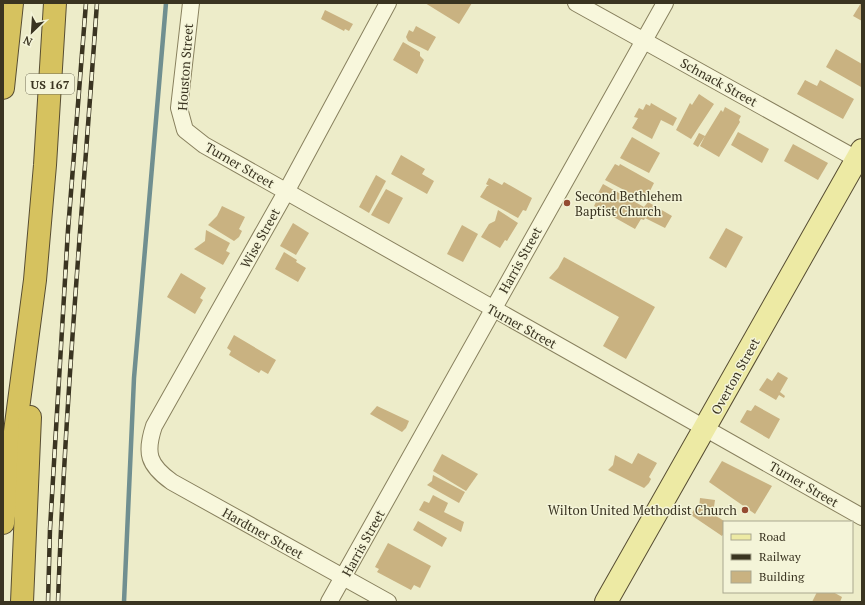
<svg xmlns="http://www.w3.org/2000/svg" width="865" height="605" viewBox="0 0 865 605" font-family="'PT Serif',serif">
  <rect width="100%" height="100%" fill="#edecc9"/>
  <g fill="none" stroke-linecap="round" stroke-linejoin="round">
    <path stroke="#708f90" stroke-width="4.5" d="M124,602l10,-224 32,-375"/>
  </g>
  <g fill="#c9b281">
    <path d="M425,3h47l-13,21z"/>
    <path d="M861,3h1v18l-9,-5z"/>
    <path d="M325,10l28,14 -4,7 -4,-2 -1,2 -23,-12z"/>
    <path d="M416,26l20,11 -8,14 -20,-10 -2,-4 3,-7 4,2z"/>
    <path d="M403,42l17,10v4l4,4 -7,14 -24,-14z"/>
    <path d="M836,49l26,15 -1,23 -35,-20z"/>
    <path d="M805,80l12,6 3,-6 34,19 -11,20 -46,-25z"/>
    <path d="M699,94l15,10 -23,35 -15,-9 14,-27 2,2z"/>
    <path d="M651,103l26,15 -4,8 -12,-6 -9,19 -20,-11 6,-10 -4,-1 5,-9 4,2 3,-6 4,2z"/>
    <path d="M725,107l16,9 -2,4 1,2 -21,35 -19,-11 5,-10 -7,11 -5,-3 6,-11 6,3 16,-26 2,2z"/>
    <path d="M738,132l31,17 -7,14 -31,-18z"/>
    <path d="M632,137l28,16 -11,20 -29,-15z"/>
    <path d="M793,144l35,19 -10,17 -34,-19z"/>
    <path d="M401,155l24,14 -3,5 12,7 -7,13 -36,-20z"/>
    <path d="M615,164l4,2 1,-2 34,19 -9,18 -40,-21z"/>
    <path d="M376,175l10,6 -17,32 -10,-6z"/>
    <path d="M489,178l13,7 2,-3 28,16 -6,13 -3,-1 -5,8 -38,-21 7,-11h2l-3,-2z"/>
    <path d="M603,184l41,23 4,-5 24,14 -7,12 -20,-10 -1,2 -3,-1 -6,10 -41,-23 4,-8 -2,-1z"/>
    <path d="M386,189l17,9 -14,26 -18,-9z"/>
    <path d="M222,206l23,11 -6,12 3,2 -3,6 -5,4 -26,-16 9,-9z"/>
    <path d="M498,210l20,13 -11,18 -2,-1 -5,8 -19,-11 8,-13 6,-3z"/>
    <path d="M293,223l16,10 -13,22 -16,-9z"/>
    <path d="M462,225l16,9 -15,28 -16,-8z"/>
    <path d="M726,228l17,9 -17,31 -17,-10z"/>
    <path d="M206,230l24,13 -4,8 4,2 -7,12 -29,-16 11,-8z"/>
    <path d="M284,252l13,8 -1,2 10,6 -8,14 -23,-13z"/>
    <path d="M564,257l91,50 -29,52 -23,-13 16,-29 -70,-39 9,-10z"/>
    <path d="M181,273l25,15 -6,10 3,2 -8,14 -28,-17z"/>
    <path d="M234,335l42,25 -8,14 -7,-4 -2,3 -30,-18 2,-4 -4,-3z"/>
    <path d="M778,372l10,6 -8,14 5,4 -1,2 -5,-3 -3,5 -17,-10 8,-12 5,3z"/>
    <path d="M755,405l25,14 -11,20 -29,-17 7,-12 4,1z"/>
    <path d="M377,406l32,15 -3,7 -4,4 -32,-18z"/>
    <path d="M638,453l19,10 -8,14 2,2 -2,4 -5,5 -36,-18 5,-5 2,-10 17,9z"/>
    <path d="M442,454l36,20 -12,17 -33,-20z"/>
    <path d="M722,461l50,25 -17,28 -46,-32z"/>
    <path d="M433,475l32,17 -6,11 -32,-18 5,-4z"/>
    <path d="M433,495l15,8 -4,9 20,10 -3,10 -42,-22 5,-9 5,2z"/>
    <path d="M700,498l15,2 -2,14 11,7v12l-2,3 -31,-21 4,-7 4,1z"/>
    <path d="M418,521l29,17 -5,9 -29,-17z"/>
    <path d="M388,543l43,23 -11,22 -6,-3 -3,5 -34,-18 2,-3 -4,-2z"/>
    <path d="M817,592h16l9,5 -2,5h-28z"/>
  </g>
  <g fill="none" stroke-linecap="round" stroke-linejoin="round">
    <g stroke="#88805e" stroke-width="18">
      <g id="street">
        <path d="M191,3l-12,105 6,22 19,15 658,372"/>
        <path d="M388,3l-102,189 -132,234c-9,27 -6,39 18,56l216,120"/>
        <path d="M576,3l286,159"/>
        <path d="M329,602l336,-599"/>
      </g>
    </g>
    <g stroke="#574d32" stroke-width="24">
      <path id="primary" d="M606,602l256,-452"/>
    </g>
    <g stroke="#574d32" stroke-width="24">
      <g id="highway">
        <path d="M3,88l9,-85"/>
        <path d="M3,523l32,-243 10,-115 10,-162"/>
        <path d="M22,602l8,-185"/>
      </g>
    </g>
    <use href="#street" stroke="#f8f7dc" stroke-width="16"/>
    <use href="#primary" stroke="#edeaa4" stroke-width="22"/>
    <use href="#highway" stroke="#d6c25f" stroke-width="22"/>
    <g stroke="#3a3421" stroke-width="4.5">
      <g id="rail">
        <path d="M48,602l2,-73 18,-299 18,-227"/>
        <path d="M58,602c7,-200 25,-400 39,-599"/>
      </g>
    </g>
    <use href="#rail" stroke="#f4f4d8" stroke-width="3" stroke-dasharray="9" stroke-linecap="butt"/>
  </g>
  <g fill="#944b31" stroke="#f4f4d8" stroke-width="1.5">
    <circle cx="567" cy="203" r="4"/>
    <circle cx="745" cy="510" r="4"/>
  </g>
  <g text-anchor="middle" dominant-baseline="central" stroke-width="3" stroke-linejoin="round" paint-order="stroke">
    <rect fill="#f4f4d8" stroke="#726e58" stroke-width="1" x="26" y="74" width="48" height="20" rx="3"/>
    <g font-size="12" font-weight="bold" fill="#3a3421">
      <text x="50" y="84">US 167</text>
    </g>
    <g font-size="13" fill="#3a3421" stroke="#f4f4d8">
      <text transform="translate(185 67) rotate(-86)">Houston Street</text>
      <text transform="translate(719 82) rotate(29)">Schnack Street</text>
      <text transform="translate(240 165) rotate(30)">Turner Street</text>
      <text transform="translate(260 238) rotate(-61)">Wise Street</text>
      <text transform="translate(520 260) rotate(-61)">Harris Street</text>
      <text transform="translate(522 326) rotate(29)">Turner Street</text>
      <text transform="translate(735 376) rotate(-61)">Overton Street</text>
      <text transform="translate(804 484) rotate(30)">Turner Street</text>
      <text transform="translate(263 533) rotate(29)">Hardtner Street</text>
      <text transform="translate(363 543) rotate(-61)">Harris Street</text>
    </g>
    <g font-size="13" fill="#3a3421" stroke="#f4f4d8" text-anchor="start">
      <text x="575" y="196">Second Bethlehem<tspan x="575" dy="15">Baptist Church</tspan></text>
      <text x="737" y="510" text-anchor="end">Wilton United Methodist Church</text>
    </g>
  </g>
  <rect width="865" height="605" fill="none" stroke="#3a3421" stroke-width="8"/>
  <rect x="723" y="521" width="130" height="72" fill="#f4f4d8" stroke="#aaa78f"/>
  <rect x="731" y="534" width="20" height="6" fill="#edeaa4" stroke="#aaa78f"/>
  <text x="759" y="541" font-size="12" fill="#3a3421">Road</text>
  <rect x="731" y="554" width="20" height="6" fill="#3a3421" stroke="#aaa78f"/>
  <text x="759" y="561" font-size="12" fill="#3a3421">Railway</text>
  <rect x="731" y="571" width="20" height="12" fill="#c9b281" stroke="#aaa78f"/>
  <text x="759" y="581" font-size="12" fill="#3a3421">Building</text>
  <g transform="translate(32 32) rotate(205)" stroke="#f4f4d8" stroke-width="3" paint-order="stroke">
  <path d="M0-3L7 15L0 10L-7 15Z" fill="#3a3421"/>
  <text y="-6" font-size="11" font-weight="bold" text-anchor="middle" fill="#3a3421">N</text>
  </g>
</svg>
